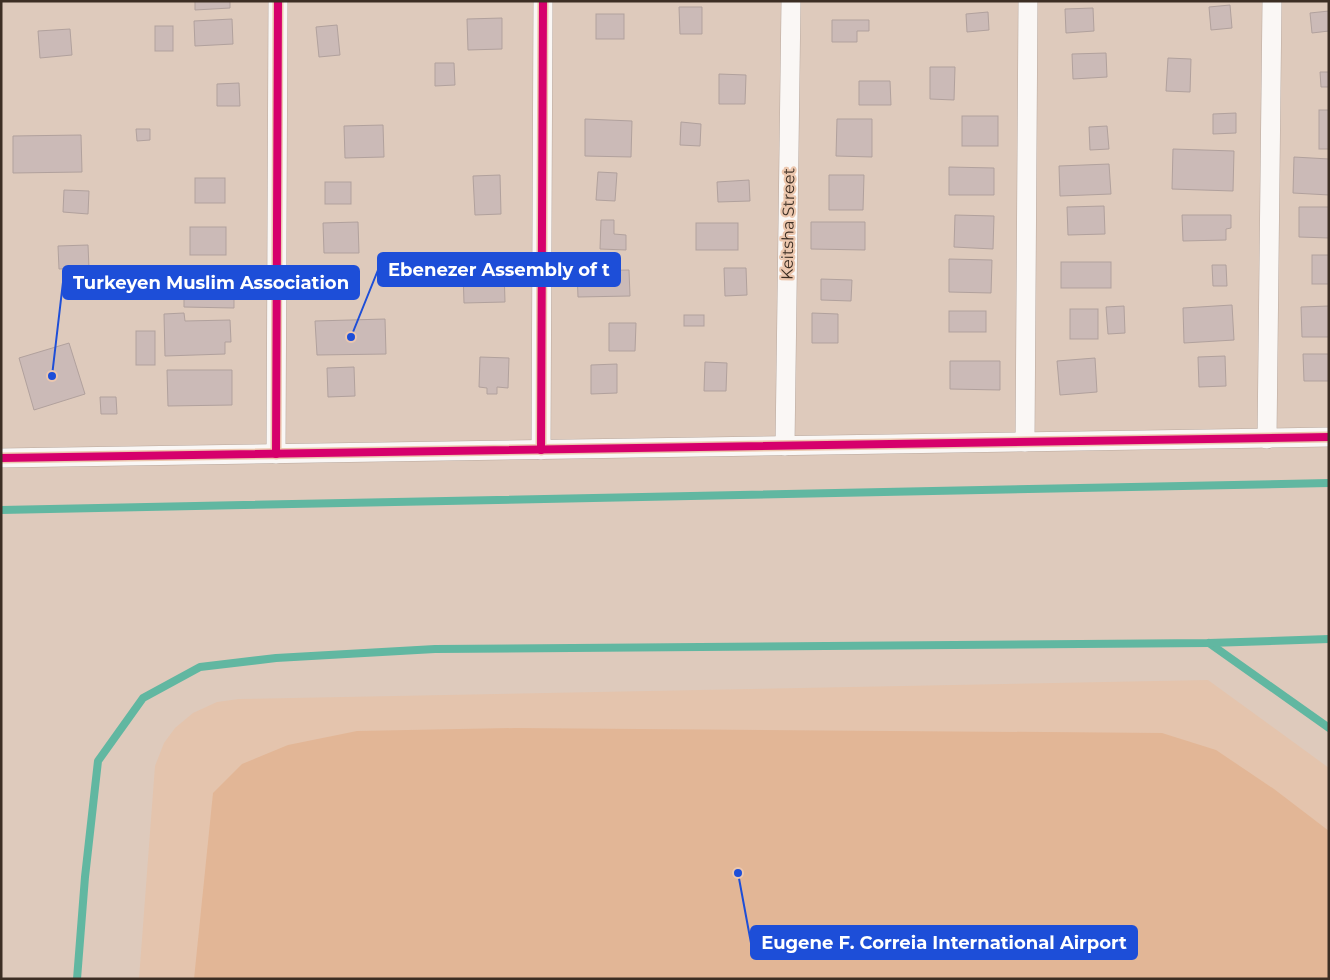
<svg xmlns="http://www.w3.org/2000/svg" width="1330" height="980" viewBox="0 0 1330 980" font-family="Montserrat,sans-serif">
  <rect width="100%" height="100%" fill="#decabc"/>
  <path fill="#e4c4ad" d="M1208,680l121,88v211h-1190l16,-213 9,-23 11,-15 18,-15 24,-11 22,-3z"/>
  <path fill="#e2b696" d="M515,728l647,5 54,17 58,39 55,42v148h-1135l19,-186 29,-29 46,-19 69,-14z"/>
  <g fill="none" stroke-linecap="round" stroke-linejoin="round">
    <g stroke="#61b7a1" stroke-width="8">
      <path d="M1,510l1328,-27"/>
      <path d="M1209,643l120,85"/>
      <path d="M77,979l8,-102 13,-116 45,-63 57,-31 76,-9 159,-9 774,-6 120,-4"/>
    </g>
  </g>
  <g fill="#cbbab7" stroke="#b1a19d">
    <path d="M195,1h35v7l-35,2z"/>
    <path d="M1230,5l2,23 -21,2 -2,-23z"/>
    <path d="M679,7h23v27h-22z"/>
    <path d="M1093,8l1,23 -28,2 -1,-24z"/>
    <path d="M1329,11v20l-17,2 -2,-20z"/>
    <path d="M988,12l1,18 -22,2 -1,-18z"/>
    <rect x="596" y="14" width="28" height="25"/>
    <path d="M502,18v31l-34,1 -1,-31z"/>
    <path d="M232,19l1,25 -38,2 -1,-25z"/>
    <path d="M832,20h37v11h-12v11h-25z"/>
    <path d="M337,25l3,30 -21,2 -3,-30z"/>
    <rect x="155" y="26" width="18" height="25"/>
    <path d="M70,29l2,26 -32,3 -2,-27z"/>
    <path d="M1106,53l1,24 -34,2 -1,-25z"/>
    <path d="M1168,58l23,1 -1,33 -24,-1z"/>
    <path d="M435,63h19l1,22 -20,1z"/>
    <path d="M930,67h25l-1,33 -24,-1z"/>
    <path d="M1320,72h9v15h-8z"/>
    <path d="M719,74l27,1 -1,29h-26z"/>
    <path d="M859,81h31l1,24h-32z"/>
    <path d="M239,83l1,23h-23v-22z"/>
    <rect x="1319" y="110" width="10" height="39"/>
    <path d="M1236,113v20l-23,1v-20z"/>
    <rect x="962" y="116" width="36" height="30"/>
    <path d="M585,119l47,2 -1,36 -46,-1z"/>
    <path d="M837,119h35v38l-36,-1z"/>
    <path d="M681,122l20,2 -1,22 -20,-1z"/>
    <path d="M383,125l1,32 -39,1 -1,-32z"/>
    <path d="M1107,126l2,23 -19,1 -1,-23z"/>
    <path d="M136,129h14v11l-13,1z"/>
    <path d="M81,135l1,37 -69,1v-37z"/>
    <path d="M1173,149l61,2 -1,40 -61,-2z"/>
    <path d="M1294,157l35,2v36l-36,-2z"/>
    <path d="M1109,164l2,30 -51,2 -1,-30z"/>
    <path d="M949,167l45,1v27h-45z"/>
    <path d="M598,172l19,1 -2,28 -19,-1z"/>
    <path d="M500,175l1,39 -26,1 -2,-39z"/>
    <path d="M829,175h35l-1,35h-34z"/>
    <rect x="195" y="178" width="30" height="25"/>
    <path d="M749,180l1,21 -32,1 -1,-20z"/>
    <rect x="325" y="182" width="26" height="22"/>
    <path d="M64,190l25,1 -1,23 -25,-2z"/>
    <path d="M1104,206l1,28 -37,1 -1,-28z"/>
    <path d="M1299,207h30v31l-30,-1z"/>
    <path d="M955,215l39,1 -1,33 -39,-2z"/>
    <path d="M1182,215h49v13l-5,1v11l-43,1z"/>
    <path d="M601,220h13v14l12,1v15l-26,-1z"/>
    <path d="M358,222l1,31h-35l-1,-30z"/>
    <path d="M811,222h54v28l-54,-1z"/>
    <rect x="696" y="223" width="42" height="27"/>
    <rect x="190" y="227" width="36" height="28"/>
    <path d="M88,245l1,23 -30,1 -1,-23z"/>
    <rect x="1312" y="255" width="17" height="29"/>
    <path d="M949,259l43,1 -1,33 -42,-1z"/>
    <rect x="1061" y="262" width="50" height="26"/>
    <path d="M1212,265h14l1,21h-14z"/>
    <path d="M724,268h22l1,27 -22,1z"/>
    <path d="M504,270l1,32 -41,1 -1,-32z"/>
    <path d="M629,270l1,26 -52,1 -1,-26z"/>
    <path d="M821,279l31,1 -1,21 -30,-1z"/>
    <path d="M184,280l50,2v26l-50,-1z"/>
    <path d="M1232,305l2,35 -50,3 -1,-35z"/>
    <path d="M1124,306l1,27 -17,1 -2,-27z"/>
    <path d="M1329,306v31h-27l-1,-30z"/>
    <rect x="1070" y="309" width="28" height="30"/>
    <rect x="949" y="311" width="37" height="21"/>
    <path d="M184,313l1,8 45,-1 1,22h-6v12l-60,2 -1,-42z"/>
    <path d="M812,313l26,1v29h-26z"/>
    <rect x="684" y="315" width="20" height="11"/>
    <path d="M385,319l1,35 -69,1 -2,-34z"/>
    <path d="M609,323h27l-1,28h-26z"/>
    <rect x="136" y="331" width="19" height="34"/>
    <path d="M69,343l16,51 -51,16 -15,-52z"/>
    <path d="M1303,354h26v27h-25z"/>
    <path d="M1225,356l1,30 -27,1 -1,-30z"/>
    <path d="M480,357l29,1 -1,30 -11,-1v7h-10v-6l-8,-1z"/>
    <path d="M1095,358l2,34 -37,3 -3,-34z"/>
    <path d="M950,361h50v29l-50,-1z"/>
    <path d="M705,362l22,1 -1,28h-22z"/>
    <path d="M617,364v29l-26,1v-29z"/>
    <path d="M354,367l1,29 -27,1 -1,-29z"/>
    <path d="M167,370h65v35l-64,1z"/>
    <path d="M100,397h16l1,17h-16z"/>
  </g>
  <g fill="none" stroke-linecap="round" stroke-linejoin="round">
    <g stroke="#b8a89e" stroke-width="20">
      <g id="minor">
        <path d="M1267,439l5,-438"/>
        <path d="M1025,442l3,-441"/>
        <path d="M785,446l6,-445"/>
        <path d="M541,450l2,-449"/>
        <path d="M276,454l2,-453"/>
        <path d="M1,458l1328,-21"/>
      </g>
    </g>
    <use href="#minor" stroke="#faf7f5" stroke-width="19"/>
    <g stroke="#ecc7ae" stroke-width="11">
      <g id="cycleway">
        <path d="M541,450l2,-449"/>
        <path d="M276,454l2,-453"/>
        <path d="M1,458l1328,-21"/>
      </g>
    </g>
    <use href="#cycleway" stroke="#d6006c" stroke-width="8"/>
  </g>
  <g text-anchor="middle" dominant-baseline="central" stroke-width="4.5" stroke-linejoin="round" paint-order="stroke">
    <g font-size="16" fill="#3c2e24" stroke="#ecc7ae">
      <text transform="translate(788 224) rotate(-89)">Keitsha Street</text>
    </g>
  </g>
  <path fill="none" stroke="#1d4ed8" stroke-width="2" d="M351 337L378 270M52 376L63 282M738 873L751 943"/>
  <g fill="#1d4ed8" stroke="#ecc7ae" stroke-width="2">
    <circle cx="351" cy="337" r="5"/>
    <circle cx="52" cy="376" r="5"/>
    <circle cx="738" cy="873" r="5"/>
  </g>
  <g fill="#1d4ed8" stroke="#1d4ed8" stroke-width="2">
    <rect x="378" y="253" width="242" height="33" rx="5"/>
    <rect x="63" y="266" width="296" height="33" rx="5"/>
    <rect x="751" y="926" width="386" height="33" rx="5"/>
  </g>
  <g font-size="18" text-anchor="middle" font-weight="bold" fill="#fff">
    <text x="499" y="276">Ebenezer Assembly of t</text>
    <text x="211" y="289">Turkeyen Muslim Association</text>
    <text x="944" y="949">Eugene F. Correia International Airport</text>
  </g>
  <rect width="1330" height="980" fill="none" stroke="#3c2e24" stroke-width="5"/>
</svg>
